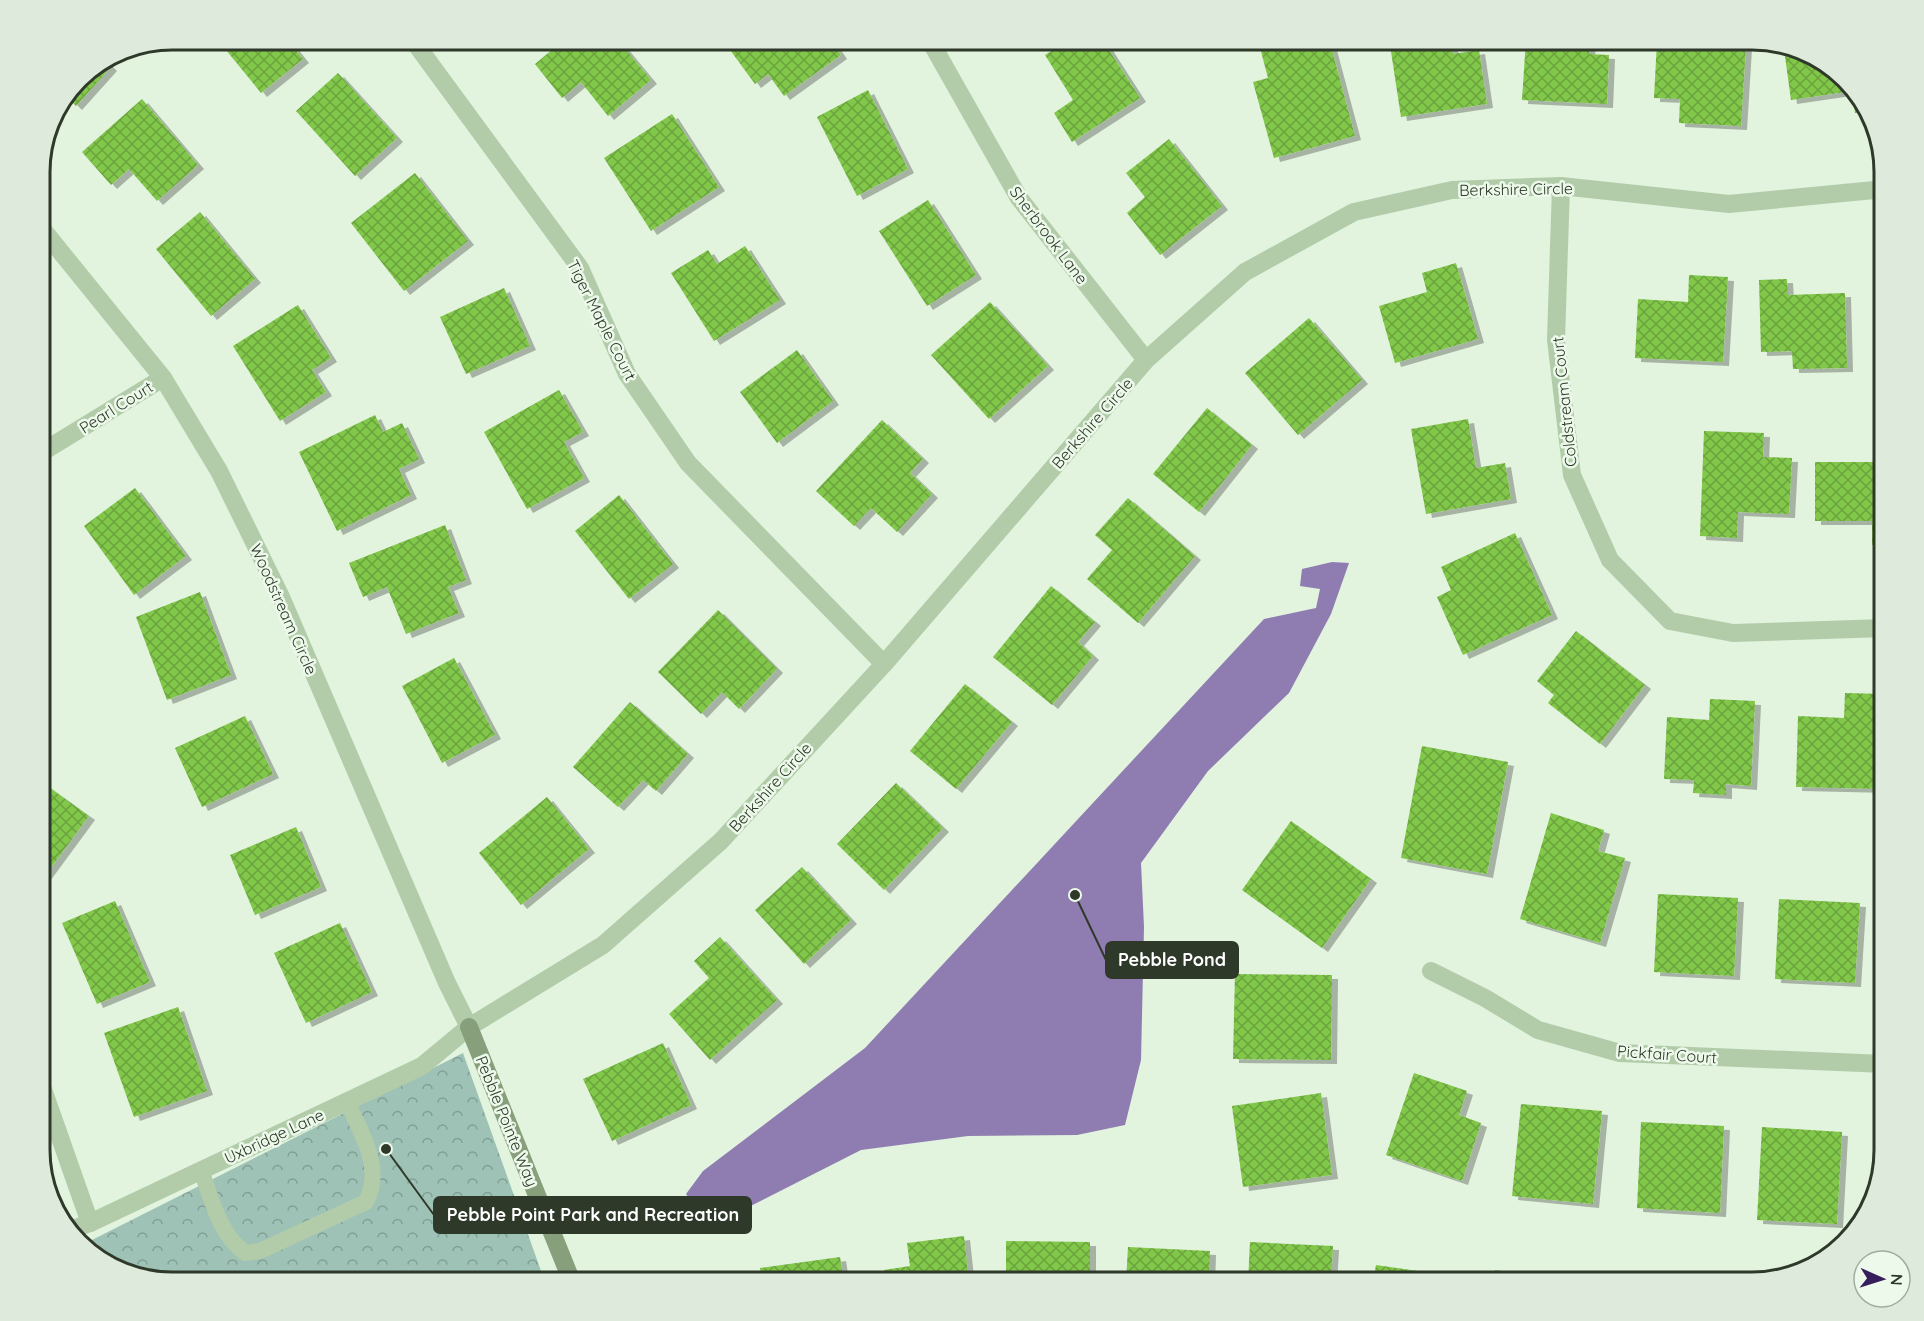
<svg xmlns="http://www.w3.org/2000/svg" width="1924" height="1321" viewBox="0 0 1924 1321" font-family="Quicksand,sans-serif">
  <defs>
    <pattern id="forest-crowns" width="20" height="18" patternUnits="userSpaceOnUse" patternTransform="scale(1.5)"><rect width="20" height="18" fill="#9ec3b6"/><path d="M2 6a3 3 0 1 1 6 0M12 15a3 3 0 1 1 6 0" fill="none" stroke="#819f94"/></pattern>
    <pattern id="building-cross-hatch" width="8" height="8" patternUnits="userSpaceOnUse" patternTransform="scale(1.5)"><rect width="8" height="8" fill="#81c749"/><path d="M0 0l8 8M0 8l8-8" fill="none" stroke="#6aa33d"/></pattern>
    <filter id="shadow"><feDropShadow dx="6" dy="4" stdDeviation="0" flood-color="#0004"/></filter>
  </defs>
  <rect width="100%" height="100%" fill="#e2f3de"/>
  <path fill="url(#forest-crowns)" d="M463,1053l82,229h-373l-74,-23 -14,-15z"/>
  <path fill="#8f7db1" d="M1332,562l17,1 -18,51 -42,79 -81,78 -67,92 3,64 -3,133 -16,65 -48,10 -109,1 -107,14 -122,62 -38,1 -15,-19 17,-23 162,-123 399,-429 52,-11 4,-19 -20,-3 2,-17z"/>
  <g fill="url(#building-cross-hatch)" filter="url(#shadow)">
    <path d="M217,39h70l16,20 -42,34z"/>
    <path d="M565,39h52l34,41 -43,36 -27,-34 -19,16 -27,-34z"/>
    <path d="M722,39h108l11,16 -57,41 -16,-22 -13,10z"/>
    <path d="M1071,39h31l38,59 -68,44 -18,-29 19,-13 -28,-45z"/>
    <path d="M1329,39l26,97 -81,22 -21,-76 15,-4 -10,-38z"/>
    <path d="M1427,39h24l2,15 26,-4 8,54 -86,13 -11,-72z"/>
    <path d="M1526,39h64l-1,15 20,1 -2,49 -85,-4z"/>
    <path d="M1657,41l89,4 -5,81 -62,-3 1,-24 -26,-1z"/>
    <path d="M1784,49l42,13 41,44 2,5 -14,2 -3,-22 -61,9z"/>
    <path d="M104,60l7,7 -35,39 -10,-10 12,-18z"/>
    <path d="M338,73l59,65 -42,38 -59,-65z"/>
    <path d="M868,90l40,79 -51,27 -40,-79z"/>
    <path d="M142,99l56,66 -41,36 -28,-32 -18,16 -29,-33z"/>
    <path d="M672,114l47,73 -68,44 -47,-73z"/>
    <path d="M1169,139l53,67 -62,49 -33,-42 18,-16 -19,-24z"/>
    <path d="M415,173l53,68 -64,50 -53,-68z"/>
    <path d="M928,200l48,75 -49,31 -48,-75z"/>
    <path d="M200,212l55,67 -44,37 -55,-67z"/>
    <path d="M745,246l35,54 -66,41 -43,-68 37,-23 9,14z"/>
    <path d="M1456,263l22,76 -83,24 -16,-57 48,-14 -5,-19z"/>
    <path d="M1881,268h4v22h-1z"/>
    <path d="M1689,275l39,2 -5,85 -88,-4 3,-59 50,3z"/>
    <path d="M1787,279l1,16 57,-2 2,75 -54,1 -1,-18 -31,1 -2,-72z"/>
    <path d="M504,288l26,58 -64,28 -26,-57z"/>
    <path d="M990,302l58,64 -59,53 -58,-64z"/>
    <path d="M298,305l33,53 -19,12 14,22 -46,29 -47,-75z"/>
    <path d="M1309,318l53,62 -64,55 -53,-62z"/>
    <path d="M797,350l36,51 -56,42 -37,-51z"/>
    <path d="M559,390l24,42 -19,10 20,36 -57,31 -43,-77z"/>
    <path d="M1207,408l45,37 -53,67 -46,-38z"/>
    <path d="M375,415l8,17 19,-9 17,36 -20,10 12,26 -74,36 -38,-79z"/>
    <path d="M1468,419l8,49 29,-5 6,36 -85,15 -15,-85z"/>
    <path d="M882,420l41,39 -13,14 22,21 -35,38 -26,-24 -17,18 -38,-35z"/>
    <path d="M1704,431l60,2 -1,24 29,1 -3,56 -51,-2 -1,26 -37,-2z"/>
    <path d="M1815,462h70v83h-13v-24h-57z"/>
    <path d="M135,488l51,68 -52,39 -50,-69z"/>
    <path d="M619,495l54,69 -44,35 -54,-68z"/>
    <path d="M1128,498l67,58 -57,67 -51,-44 25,-29 -17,-15z"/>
    <path d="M445,525l21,55 -18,7 11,26 -53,21 -19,-47 -24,10 -14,-34z"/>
    <path d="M1515,533l37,82 -89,40 -26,-58 14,-7 -10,-23z"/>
    <path d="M1051,586l44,36 -17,20 15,14 -41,49 -59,-48z"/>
    <path d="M200,592l31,83 -64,25 -31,-83z"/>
    <path d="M718,610l59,59 -38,40 -17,-17 -21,22 -43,-42z"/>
    <path d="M1576,631l69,54 -45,59 -52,-41 6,-8 -17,-14z"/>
    <path d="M454,658l41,77 -53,28 -40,-77z"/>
    <path d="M965,684l47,38 -56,67 -46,-38z"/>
    <path d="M1845,693l40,1 -1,95 -88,-2 2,-71 46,2z"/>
    <path d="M1710,699l45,2 -4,85 -25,-2v11l-33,-2 1,-13 -30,-1 3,-62 42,3z"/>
    <path d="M630,702l58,52 -32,37 -13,-11 -25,27 -45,-40z"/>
    <path d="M245,716l28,58 -71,33 -27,-59z"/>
    <path d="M1422,746l86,16 -21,112 -86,-16z"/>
    <path d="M39,780l50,36 -50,68z"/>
    <path d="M896,783l47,45 -59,62 -47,-46z"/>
    <path d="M547,797l42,52 -68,56 -42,-52z"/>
    <path d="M1551,813l53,17 -6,21 27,7 -25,85 -80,-24z"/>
    <path d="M1291,821l80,58 -49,69 -80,-58z"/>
    <path d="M296,827l25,60 -66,28 -25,-60z"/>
    <path d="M802,867l49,53 -47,44 -49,-54z"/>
    <path d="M1658,894l80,4 -4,78 -80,-4z"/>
    <path d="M1779,899l81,4 -5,80 -80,-4z"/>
    <path d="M115,901l35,81 -53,22 -35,-81z"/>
    <path d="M340,923l32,69 -66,31 -32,-70z"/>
    <path d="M720,937l57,63 -67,60 -41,-46 40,-36 -15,-17z"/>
    <path d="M1235,974l97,1 -1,85 -98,-1z"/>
    <path d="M178,1007l29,84 -73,26 -30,-84z"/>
    <path d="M663,1043l28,62 -79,36 -29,-62z"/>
    <path d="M1414,1073l53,18 -8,24 22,8 -19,58 -76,-26z"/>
    <path d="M1321,1093l11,82 -89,12 -11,-81z"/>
    <path d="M1521,1104l81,7 -9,93 -81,-8z"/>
    <path d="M1641,1122l83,4 -4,87 -83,-5z"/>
    <path d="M1762,1127l80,5 -5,92 -80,-4z"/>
    <path d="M1883,1134h2v16l-3,8z"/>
    <path d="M964,1236l5,46h-83l-2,-12 26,-4 -3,-23z"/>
    <path d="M1006,1241l84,1v40h-84z"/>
    <path d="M1250,1242l83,4 -2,36h-83z"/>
    <path d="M1128,1247l82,4 -1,31h-83z"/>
    <path d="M840,1257l4,25h-82l-2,-14z"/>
    <path d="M1376,1265l77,11v6h-80z"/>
    <path d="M1495,1270l75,11v1h-77z"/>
  </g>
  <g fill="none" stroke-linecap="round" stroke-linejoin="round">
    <path stroke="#b2ccaa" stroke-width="16" d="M201,1170c11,30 18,64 44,83l15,-2 106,-49c18,-35 -5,-68 -19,-101"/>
    <g stroke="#b2ccaa" stroke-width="18">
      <path d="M412,39l168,229 47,106 61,89 196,201"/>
      <path d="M929,39l90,159 127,162"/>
      <path d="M1561,186l-5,154 16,135 38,85 60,61 63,12 152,-5"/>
      <path d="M39,225l124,153 56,93 62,126 166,386 22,44"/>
      <path d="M39,454l124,-76"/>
      <path d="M1431,971l54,27 53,32 82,23 265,11"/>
      <path d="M39,1078l51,145"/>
      <path d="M70,1230l20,-7 332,-157 47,-39 134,-82 118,-104 163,-177 262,-304 99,-88 109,-60 98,-22 109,-4 168,18 156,-15"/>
    </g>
    <path stroke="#879f7b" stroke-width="18" d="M469,1027l103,255"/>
  </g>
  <g text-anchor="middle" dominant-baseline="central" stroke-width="5" stroke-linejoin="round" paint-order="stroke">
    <g font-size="16" fill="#2f392a" stroke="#edfaeb">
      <text transform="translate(1516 189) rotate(-1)">Berkshire Circle</text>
      <text transform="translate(1049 235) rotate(53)">Sherbrook Lane</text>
      <text transform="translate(602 320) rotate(63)">Tiger Maple Court</text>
      <text transform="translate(1564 402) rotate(-96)">Coldstream Court</text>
      <text transform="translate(116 407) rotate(-32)">Pearl Court</text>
      <text transform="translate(1092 423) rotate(-49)">Berkshire Circle</text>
      <text transform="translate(284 609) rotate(66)">Woodstream Circle</text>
      <text transform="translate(770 787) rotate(-48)">Berkshire Circle</text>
      <text transform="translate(1667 1054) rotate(4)">Pickfair Court</text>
      <text transform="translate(507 1121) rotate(68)">Pebble Pointe Way</text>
      <text transform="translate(274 1136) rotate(-25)">Uxbridge Lane</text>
    </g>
  </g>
  <path d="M0 0H1924V1321H0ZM172 50H1752A122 122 0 0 1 1874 172V1150A122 122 0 0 1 1752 1272H172A122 122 0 0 1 50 1150V172A122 122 0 0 1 172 50Z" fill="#deebdc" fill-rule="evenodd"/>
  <path fill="none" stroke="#2f392a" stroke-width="3" d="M172 50H1752A122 122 0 0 1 1874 172V1150A122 122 0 0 1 1752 1272H172A122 122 0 0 1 50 1150V172A122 122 0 0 1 172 50Z"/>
  <path fill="none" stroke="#2f392a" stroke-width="2" d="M1075 895L1106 960M386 1149L434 1215"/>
  <g fill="#2f392a" stroke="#edfaeb" stroke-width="2">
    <circle cx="1075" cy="895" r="6"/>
    <circle cx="386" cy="1149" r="6"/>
  </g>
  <g fill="#2f392a" stroke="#2f392a" stroke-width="2">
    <rect x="1106" y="942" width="132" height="36" rx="6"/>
    <rect x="434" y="1197" width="317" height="36" rx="6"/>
  </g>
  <g font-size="18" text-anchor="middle" font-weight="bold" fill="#fff">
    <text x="1172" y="966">Pebble Pond</text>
    <text x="593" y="1221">Pebble Point Park and Recreation</text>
  </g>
  <g transform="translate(1882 1279) rotate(93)"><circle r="28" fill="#edfaeb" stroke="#a1ad9e" stroke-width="1.5"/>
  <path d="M0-4.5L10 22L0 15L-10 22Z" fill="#351e5b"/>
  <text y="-9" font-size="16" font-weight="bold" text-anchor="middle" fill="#2f392a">N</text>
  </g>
</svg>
